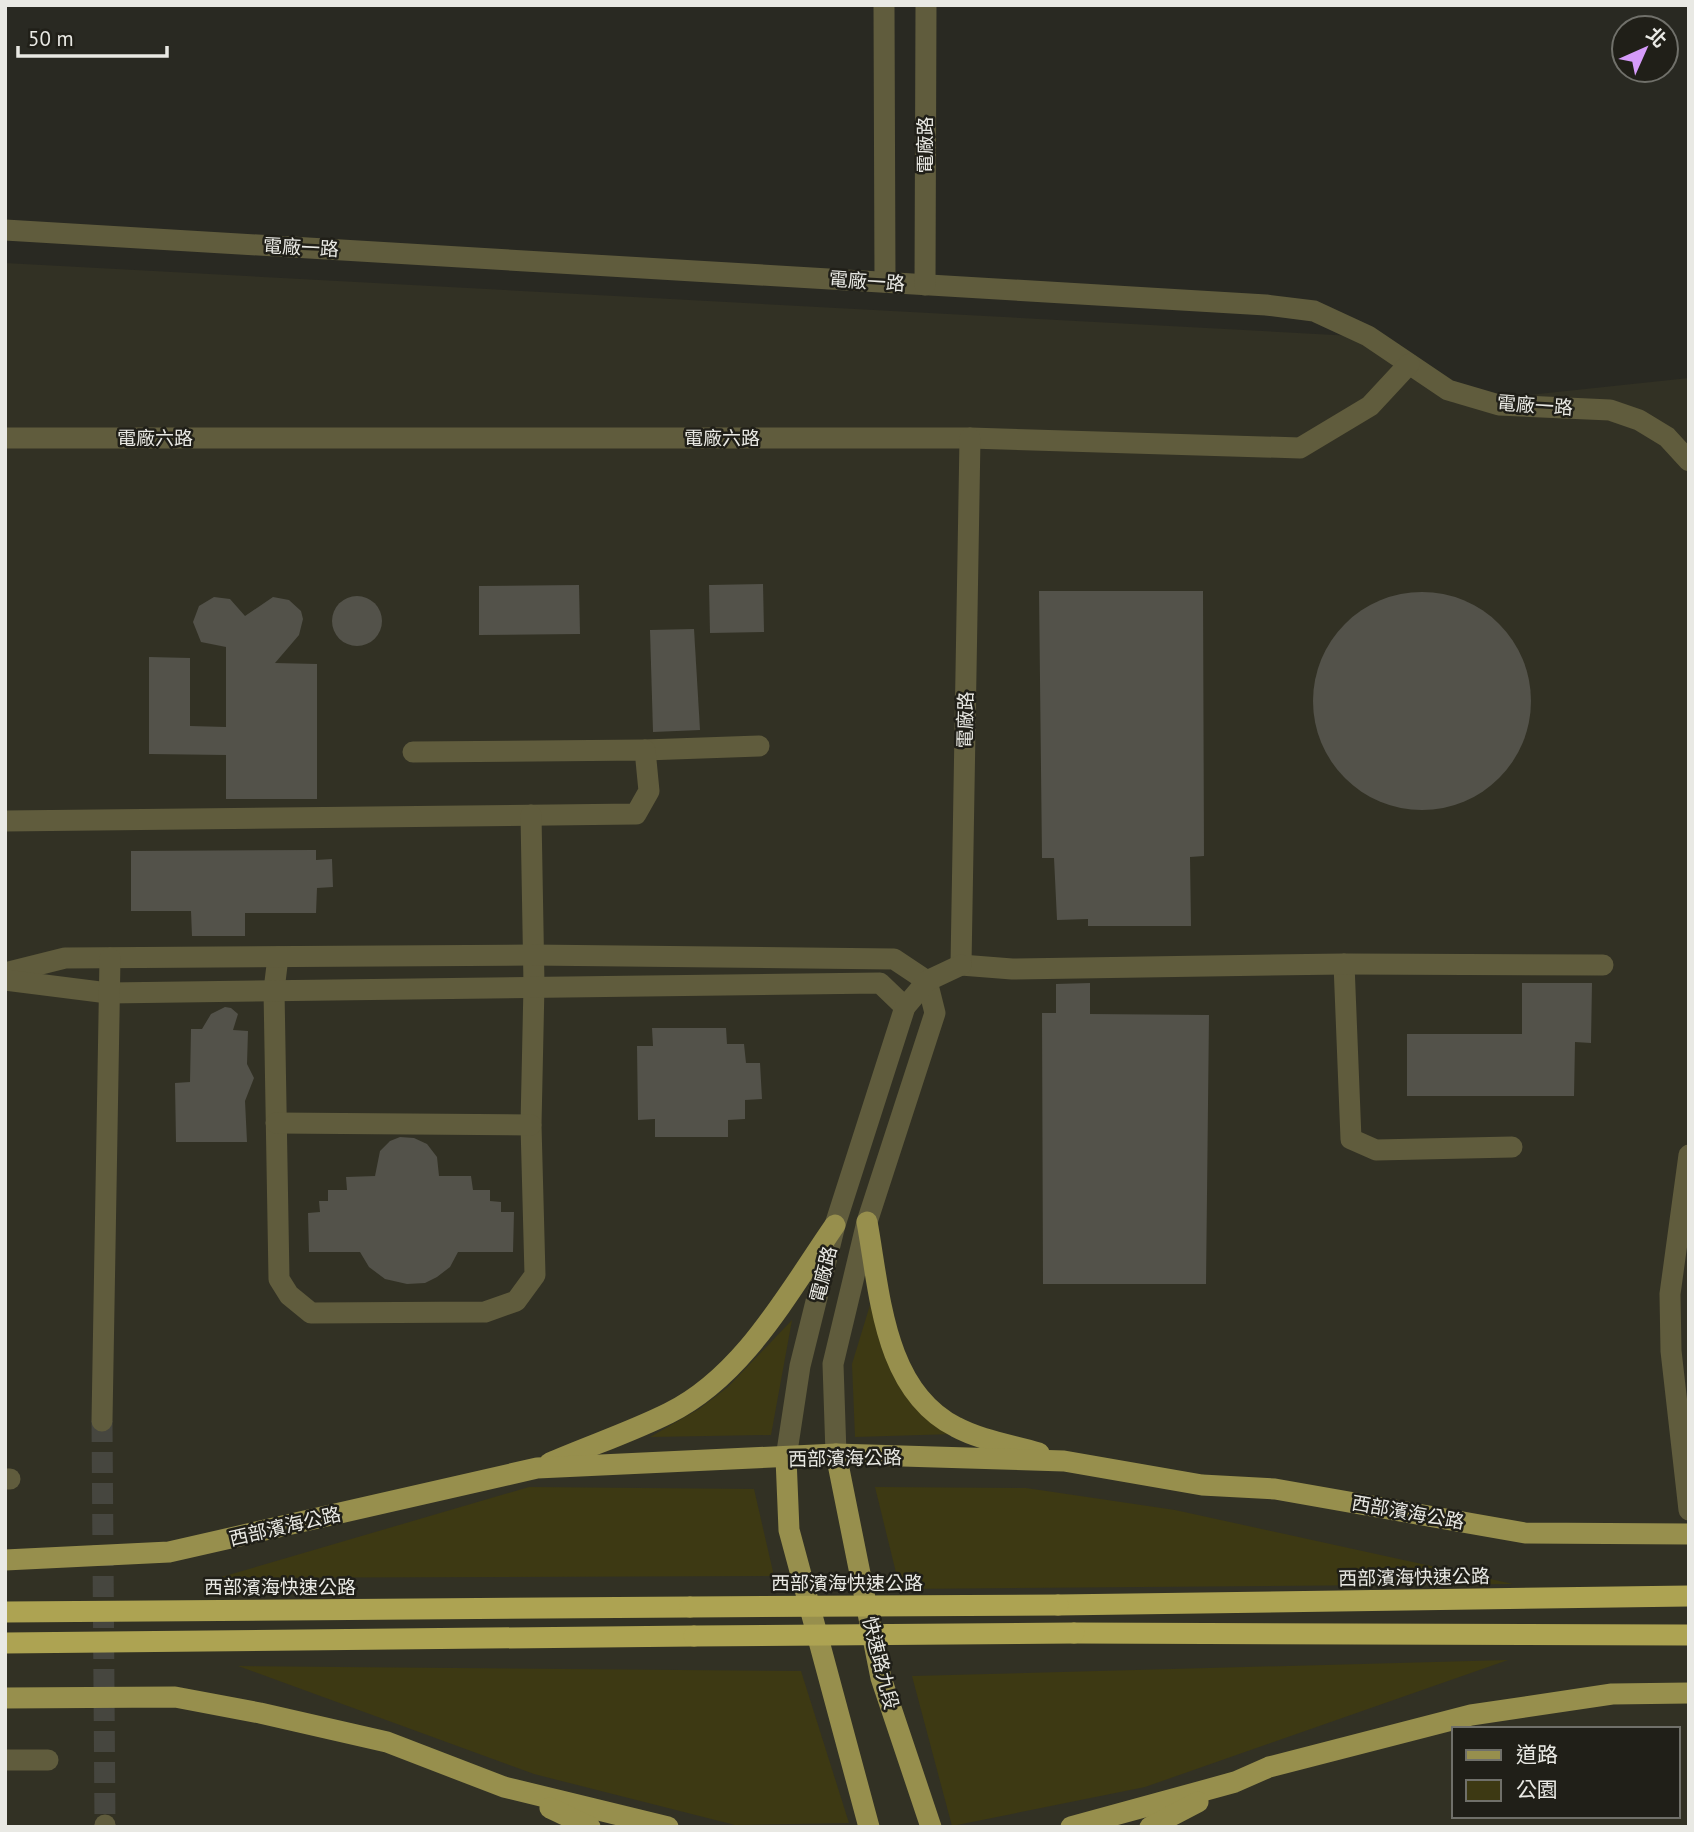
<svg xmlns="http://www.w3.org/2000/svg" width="1694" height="1832" viewBox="0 0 1694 1832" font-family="'PT Sans','Noto Sans TC',sans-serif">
  <rect width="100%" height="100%" fill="#292922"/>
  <path fill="#323124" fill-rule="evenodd" d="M5,263l1348,73 101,67 235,-25v1449h-1684zM1454,1729h224v87h-224z"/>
  <g fill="#3d3913">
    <path d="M870,1305l14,48 32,51 38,30 -99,3 -3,-73z"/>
    <path d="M792,1320l-21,115 -121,2 49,-28 29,-22z"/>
    <path d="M529,1487l225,2 20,87 -556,2z"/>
    <path d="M875,1487l151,1 149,22 338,74 -613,5z"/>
    <path d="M1508,1660l-363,127 -193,39 -40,-150z"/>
    <path d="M238,1666l563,5 48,152 -114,2 -201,-51z"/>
  </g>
  <g fill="#53524a">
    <path d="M763,584l1,48 -54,1 -1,-48z"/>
    <path d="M579,585l1,49 -101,1v-49z"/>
    <path d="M1039,591h164l1,265 -14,1 1,69h-103v-7l-31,1 -3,-62h-12z"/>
    <circle cx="1422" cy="701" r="109"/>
    <circle cx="357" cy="621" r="25"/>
    <path d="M214,597l16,2 15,17 28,-19 16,3 12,11 2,8 -4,16 -24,28 42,1v135h-91v-44l-77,-1v-97l41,1v68l36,1v-80l-25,-5 -8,-20 6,-16z"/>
    <path d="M694,629l6,101 -47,2 -3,-102z"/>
    <path d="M316,850v10l16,-1 1,28 -16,1 -1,25h-71v23h-53l-1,-25h-60v-60z"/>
    <path d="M1090,983v31l119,1 -3,269h-163l-1,-271h14v-29z"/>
    <path d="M1522,983h70l-1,60 -16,-1 -1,54h-167v-62h115z"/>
    <path d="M225,1007l6,1 7,6 -5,16 15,1 -1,33 7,14 -9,23 2,41h-71l-1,-59 15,-1 1,-53h11l9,-15z"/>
    <path d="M652,1028h74l1,16h17l2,19h14l2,36 -17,1v19l-17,1v17h-73v-18l-17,1 -1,-74h16z"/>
    <path d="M400,1137l14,1 13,6 10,13 2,19h32l2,14h17v11l11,1v10h13l-1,40h-55l-8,15 -13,10 -12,6 -18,1 -22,-5 -16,-12 -9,-15h-51l-1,-39 12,-1 -1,-11h9v-11h19l-1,-13 29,-1 5,-25 10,-10z"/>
  </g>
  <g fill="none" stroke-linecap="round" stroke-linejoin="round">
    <path stroke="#46463f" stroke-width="21" stroke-dasharray="21 10" stroke-linecap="butt" d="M102,1421l3,404"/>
    <g stroke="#605c3d" stroke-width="21">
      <path d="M884,5l1,277"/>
      <path d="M5,230l1261,75 48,6 54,25 80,54 51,15 111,5 29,10 28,17 22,24"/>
      <path d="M925,285l1,-280"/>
      <path d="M5,438h965l330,10 70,-42 39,-42"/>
      <path d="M645,750l114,-4"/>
      <path d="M5,821l631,-7 13,-23 -4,-41 -232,2"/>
      <path d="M278,957l-4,33 5,289 10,16 22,18 174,-1 31,-11 19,-26 -4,-150 3,-140 -3,-170"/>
      <path d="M1344,964l7,175 25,11 136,-3"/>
      <path d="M961,965l51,4 332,-5 259,1"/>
      <path d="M961,965l9,-527"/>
      <path d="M5,973l60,-15 466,-3 363,4 33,22 8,32 -68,209 -34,142 3,90"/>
      <path d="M5,980l103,13 772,-10 25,24"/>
      <path d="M276,1123l255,2"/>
      <path d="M1689,1155l-19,139 1,57 18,159"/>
      <path d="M102,1421l8,-463"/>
      <path d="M786,1458l14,-92 35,-141 70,-218 22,-26 34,-16"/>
      <path d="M5,1479h5"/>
      <path d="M5,1760h43"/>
      <path d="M105,1825v2"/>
    </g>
    <g stroke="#978f4d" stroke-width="21">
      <path d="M867,1222c13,70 16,168 89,205 24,13 56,18 83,26"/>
      <path d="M836,1454l45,224 50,149"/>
      <path d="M786,1458l3,72 80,297"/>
      <path d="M550,1463c39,-17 81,-31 119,-50 75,-37 120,-122 166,-188"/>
      <path d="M5,1560l164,-8 368,-84 299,-14 228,7 138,24 73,4 250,44 164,1"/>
      <path d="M5,1698l170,-1 85,16 127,29 117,45 164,40"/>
      <path d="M550,1808l40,19"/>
      <path d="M1071,1827l164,-45 34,-15 202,-52 141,-21 77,-1"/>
      <path d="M1150,1827l48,-25"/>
    </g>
    <g stroke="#ada352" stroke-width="21">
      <path d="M1058,1605l631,-9"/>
      <path d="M5,1612l685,-5"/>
      <path d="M1074,1633l615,2"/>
      <path d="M5,1643l689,-7"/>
    </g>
    <g stroke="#ada352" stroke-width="21">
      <path d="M690,1607l368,-2"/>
      <path d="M694,1636l380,-3"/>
    </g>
  </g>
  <g text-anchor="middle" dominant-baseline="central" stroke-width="5" stroke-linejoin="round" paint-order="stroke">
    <g font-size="19" fill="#e9e9e4" stroke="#201f18">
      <text transform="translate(925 145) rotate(-90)">電廠路</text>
      <text transform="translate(301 247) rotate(3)">電廠一路</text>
      <text transform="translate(867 281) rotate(4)">電廠一路</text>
      <text transform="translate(1535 405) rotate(4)">電廠一路</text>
      <text x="155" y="438">電廠六路</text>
      <text x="722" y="438">電廠六路</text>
      <text transform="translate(965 720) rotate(-89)">電廠路</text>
      <text transform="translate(823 1274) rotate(-76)">電廠路</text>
      <text transform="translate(845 1458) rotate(-1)">西部濱海公路</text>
      <text transform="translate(1408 1512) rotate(10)">西部濱海公路</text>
      <text transform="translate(285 1526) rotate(-13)">西部濱海公路</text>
      <text transform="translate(1414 1577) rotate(-1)">西部濱海快速公路</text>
      <text x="847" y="1583">西部濱海快速公路</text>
      <text x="280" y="1587">西部濱海快速公路</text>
      <text transform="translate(881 1663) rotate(76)">快速路九段</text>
    </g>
  </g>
  <rect width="1694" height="1832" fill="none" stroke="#e9e9e4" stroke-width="14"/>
  <rect x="1452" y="1727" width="228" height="91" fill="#201f18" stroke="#70706a" stroke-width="2"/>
  <rect x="1466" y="1750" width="35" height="10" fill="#978f4d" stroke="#70706a" stroke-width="2"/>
  <text x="1516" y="1762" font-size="21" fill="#e9e9e4">道路</text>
  <rect x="1466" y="1780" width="35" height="21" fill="#3d3913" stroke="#70706a" stroke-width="2"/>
  <text x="1516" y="1797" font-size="21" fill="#e9e9e4">公園</text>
  <g transform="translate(1645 49) rotate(45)"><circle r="33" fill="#201f18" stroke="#70706a" stroke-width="2"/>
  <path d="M0-5L12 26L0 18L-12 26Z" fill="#d69bfa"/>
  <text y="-10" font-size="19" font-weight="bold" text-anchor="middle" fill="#e9e9e4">北</text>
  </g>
  <path d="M18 46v10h149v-10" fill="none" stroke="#e9e9e4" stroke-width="3.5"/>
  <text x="28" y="46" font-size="21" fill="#e9e9e4" stroke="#201f18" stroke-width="5" paint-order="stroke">50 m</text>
</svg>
